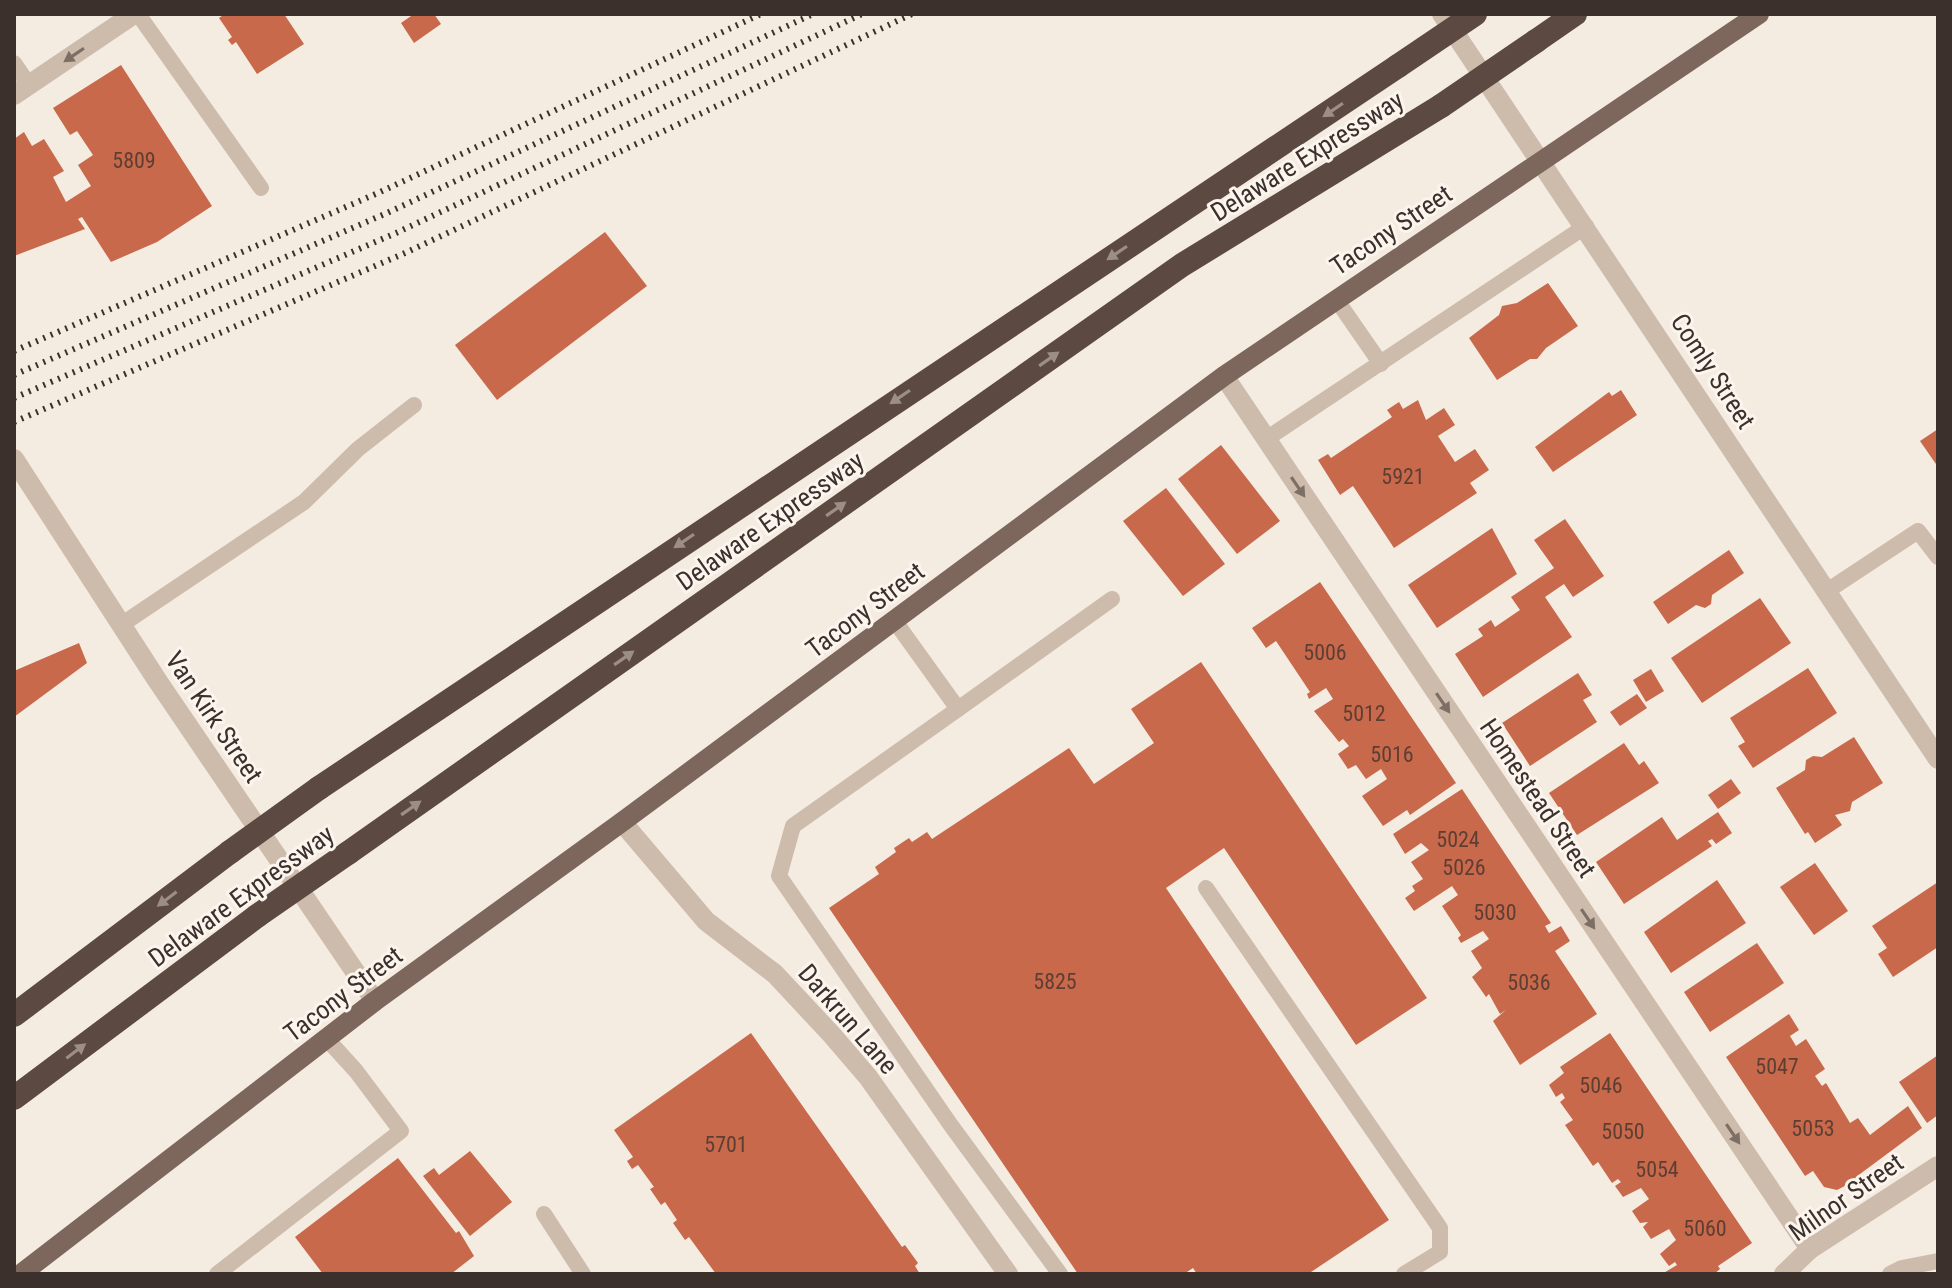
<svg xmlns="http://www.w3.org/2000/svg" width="1952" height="1288" viewBox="0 0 1952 1288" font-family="'Roboto Condensed',sans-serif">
  <rect width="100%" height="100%" fill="#f4ebe1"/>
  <g fill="#c8694b">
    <path d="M225,14h59l20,30 -47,30 -21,-32 -4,3 -4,-5 4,-3 -13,-19z"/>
    <path d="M414,14h20l7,10 -27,19 -13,-20z"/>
    <path d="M121,65l91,141 -55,36 -46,20 -29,-45 -4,2 7,10 -71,27v-117l10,-7 8,14 12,-7 20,32 -11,6 13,25 25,-16 -13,-21 15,-10 -16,-24 -7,4 -17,-27z"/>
    <path d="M605,232l42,54 -150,114 -42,-55z"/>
    <path d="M1548,283l30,43 -32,22 -9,11h-7l-33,21 -28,-42 30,-23 3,-9 15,-3z"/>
    <path d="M1621,390l16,25 -84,57 -18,-25 74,-55 3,4z"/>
    <path d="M1418,400l8,20 18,-12 11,17 -17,11 17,26 20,-13 14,21 -19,13 7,10 -83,55 -41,-62 -13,9 -22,-35 10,-6 3,4 61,-41 -5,-7 12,-8 4,7z"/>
    <path d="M1938,429v38l-18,-26z"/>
    <path d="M1221,445l59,76 -43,33 -59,-75z"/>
    <path d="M1166,488l59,76 -42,32 -60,-75z"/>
    <path d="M1565,519l39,57 -31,21 -9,-13 -19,13 27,40 -89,60 -28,-43 28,-18 -5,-7 13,-9 4,7 25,-17 -9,-13 43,-29 -20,-28z"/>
    <path d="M1492,528l25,46 -80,54 -29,-43z"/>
    <path d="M1729,550l15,23 -32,22 -1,9 -6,4 -9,-3 -28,19 -15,-22z"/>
    <path d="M1320,582l136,201 -46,32 -3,-5 -24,16 -21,-30 25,-17 -6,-10 -15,10 -10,-14 -8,4 -10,-15 11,-8 -6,-7 -4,3 -25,-31 19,-12 -5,-8 -2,-3 -17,11 -2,-5 3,-2 -34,-51 -10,7 -14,-20z"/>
    <path d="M1760,598l31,45 -89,60 -31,-45z"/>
    <path d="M79,643l8,20 -73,54v-46z"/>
    <path d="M1201,662l226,336 -71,47 -132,-197 -58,40 223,332 -81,54h-111l-4,-6 -9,6h-106l-249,-366 50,-34 -4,-7 21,-15 -2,-4 15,-10 3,4 15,-10 5,7 137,-91 25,36 60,-41 -23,-34z"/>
    <path d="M1808,668l29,45 -84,55 -15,-22 7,-4 -15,-24z"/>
    <path d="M1651,669l13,22 -18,11 -13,-22z"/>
    <path d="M1578,673l14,22 -9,5 14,22 -67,44 -28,-43z"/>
    <path d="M1637,694l10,14 -27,18 -10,-14z"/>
    <path d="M1854,737l29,46 -31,19 -2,9 -15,4 7,10 -27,18 -7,-11 -3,2 -29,-46 29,-18 1,-10 7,-4 9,1z"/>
    <path d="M1624,743l15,22 5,-4 15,22 -82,52 -28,-42z"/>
    <path d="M1731,779l10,14 -23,16 -10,-14z"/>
    <path d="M1462,789l89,134 -6,3 4,7 12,-7 9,15 -15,10 42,63 -77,51 -27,-44 13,-11 -6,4 -11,-20 -3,3 -14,-20 10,-9 -11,-17 18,-12 -6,-8 -22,12 -3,-5 3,-3 -19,-29 16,-11 -6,-9 -38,25 -9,-13 10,-7 -3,-5 11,-7 -12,-17 18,-12 -8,-7 -16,11 -12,-20z"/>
    <path d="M1718,812l14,21 -16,11 -4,-5 -4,2 4,5 -88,58 -28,-42 66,-45 15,23z"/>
    <path d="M1815,863l33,48 -34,24 -34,-48z"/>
    <path d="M1717,880l29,43 -75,50 -27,-41z"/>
    <path d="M1938,882v65l-45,30 -15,-23 9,-6 -15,-22z"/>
    <path d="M1757,943l27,40 -74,49 -26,-40z"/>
    <path d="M1789,1014l10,16 -9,6 6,10 10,-7 19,30 -10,7 7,10 4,-3 24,40 8,-5 12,17 38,-29 14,22 -62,46 2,3 -25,13 -13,-3 -11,-16 -8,5 -79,-119z"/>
    <path d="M751,1033l151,214 3,-2 13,18 -3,3 5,8h-204l-27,-37 -4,3 -12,-17 4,-3 -12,-18 -4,3 -11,-16 4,-2 -16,-22 -6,4 -5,-8 6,-4 -19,-27z"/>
    <path d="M1610,1033l142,210 -34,23 2,3 -6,5h-52l15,-9 -2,-3 -6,4 -9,-12 16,-14 -4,-6 -3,-5 -18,10 -8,-12 5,-5 -8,1 -8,-12 17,-12 -8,-11 -18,9 -8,-11 6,-4 -3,-3 -6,4 -14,-21 -5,4 -28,-41 8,-5 -13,-18 5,-4 -3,-5 -6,4 -7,-12 15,-12 -4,-6z"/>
    <path d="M1938,1055v60l-11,8 -28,-41z"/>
    <path d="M470,1151l42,51 -42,34 -47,-60 11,-8 5,7z"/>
    <path d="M398,1158l58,75 3,-2 15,25 -23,18h-128l-28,-37z"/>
  </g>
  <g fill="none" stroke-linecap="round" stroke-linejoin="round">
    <g stroke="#cdbbac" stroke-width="16">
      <path d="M138,14l123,174"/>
      <path d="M14,63l15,22"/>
      <path d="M1336,299l45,65"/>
      <path d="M1266,439l320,-213"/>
      <path d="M1827,591l91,-60 20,26"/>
      <path d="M894,620l64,89 154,-110"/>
      <path d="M121,625l183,-123 54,-53 56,-44"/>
      <path d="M958,709l-165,117 -14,50 171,248 110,150"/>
      <path d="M1206,888l234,340v24l-36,22"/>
      <path d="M544,1214l39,60"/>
      <path d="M217,1274l184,-143 -45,-60 -30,-33"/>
      <path d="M1890,1274l12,-6 36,-7"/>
    </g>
    <g stroke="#cdbbac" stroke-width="20">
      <path d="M1442,14l496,745"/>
      <path d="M14,95l120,-81"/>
      <path d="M1224,376l586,873"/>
      <path d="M14,459l143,221 218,321"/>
      <path d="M622,822l84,99 69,53 57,61 36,42 140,197"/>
      <path d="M1784,1274l26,-25 128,-83"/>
    </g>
    <path stroke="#7d675c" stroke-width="20" d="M21,1274l354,-273 247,-179 602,-446 535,-362"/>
    <g stroke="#5c4a42" stroke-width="24">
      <path d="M1536,41l39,-27"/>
      <path d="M319,788l1079,-722"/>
      <path d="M348,853l834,-588 259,-159"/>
      <path d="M14,1015l216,-163"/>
      <path d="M14,1098l243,-182"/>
    </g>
    <g stroke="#3b302b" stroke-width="6" stroke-dasharray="2 6" stroke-linecap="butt">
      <path d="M14,351l364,-158 383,-179"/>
      <path d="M14,375l373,-162 426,-199"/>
      <path d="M14,398l382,-165 466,-219"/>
      <path d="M14,422l391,-169 507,-239"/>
    </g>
    <g stroke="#5c4a42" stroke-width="24">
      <path d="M1398,66l77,-52"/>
      <path d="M1441,106l95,-65"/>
      <path d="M230,852l89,-64"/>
      <path d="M257,916l91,-63"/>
    </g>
  </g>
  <defs><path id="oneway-solid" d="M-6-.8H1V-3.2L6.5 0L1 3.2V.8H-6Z" transform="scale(2)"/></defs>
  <g fill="#7d6f65">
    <use href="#oneway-solid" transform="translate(74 55) rotate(146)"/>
    <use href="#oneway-solid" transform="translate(1298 487) rotate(56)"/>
    <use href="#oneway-solid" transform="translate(1443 703) rotate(56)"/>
    <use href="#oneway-solid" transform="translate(1588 919) rotate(56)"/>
    <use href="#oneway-solid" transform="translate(1733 1134) rotate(56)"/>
  </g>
  <g fill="#9c8e87">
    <use href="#oneway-solid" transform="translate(1333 110) rotate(146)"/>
    <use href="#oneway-solid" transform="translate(1117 253) rotate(146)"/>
    <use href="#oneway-solid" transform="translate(1049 359) rotate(-35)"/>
    <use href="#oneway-solid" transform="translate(900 397) rotate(146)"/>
    <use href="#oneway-solid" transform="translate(836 509) rotate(-35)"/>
    <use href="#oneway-solid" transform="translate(684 541) rotate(146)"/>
    <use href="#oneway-solid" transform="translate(624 658) rotate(-35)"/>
    <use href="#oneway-solid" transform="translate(411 808) rotate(-35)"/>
    <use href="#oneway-solid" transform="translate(167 899) rotate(143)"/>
    <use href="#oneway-solid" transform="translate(76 1051) rotate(-37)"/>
  </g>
  <g text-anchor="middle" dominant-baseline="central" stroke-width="6" stroke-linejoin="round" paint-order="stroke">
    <g font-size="22" fill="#5e3e33">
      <text x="134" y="160">5809</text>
      <text x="1403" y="476">5921</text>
      <text x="1325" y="652">5006</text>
      <text x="1364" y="713">5012</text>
      <text x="1392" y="754">5016</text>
      <text x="1458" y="839">5024</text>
      <text x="1464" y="867">5026</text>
      <text x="1495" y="912">5030</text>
      <text x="1055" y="981">5825</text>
      <text x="1529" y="982">5036</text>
      <text x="1777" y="1066">5047</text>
      <text x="1601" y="1085">5046</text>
      <text x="1813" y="1128">5053</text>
      <text x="1623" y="1131">5050</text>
      <text x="726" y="1144">5701</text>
      <text x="1657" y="1169">5054</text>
      <text x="1705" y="1228">5060</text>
    </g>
    <g font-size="26" fill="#3b302b" stroke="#fbf5ee">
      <text transform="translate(1307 156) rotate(-32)">Delaware Expressway</text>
      <text transform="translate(1391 230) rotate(-34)">Tacony Street</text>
      <text transform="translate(1713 371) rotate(57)">Comly Street</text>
      <text transform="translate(770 521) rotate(-35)">Delaware Expressway</text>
      <text transform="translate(865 610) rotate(-37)">Tacony Street</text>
      <text transform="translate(214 717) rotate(56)">Van Kirk Street</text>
      <text transform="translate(1538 798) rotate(56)">Homestead Street</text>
      <text transform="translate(241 896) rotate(-36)">Delaware Expressway</text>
      <text transform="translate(343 994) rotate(-37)">Tacony Street</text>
      <text transform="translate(848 1019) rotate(49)">Darkrun Lane</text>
      <text transform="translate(1846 1197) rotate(-35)">Milnor Street</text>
    </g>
  </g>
  <rect width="1952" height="1288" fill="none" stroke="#3b302b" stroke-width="32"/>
</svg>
